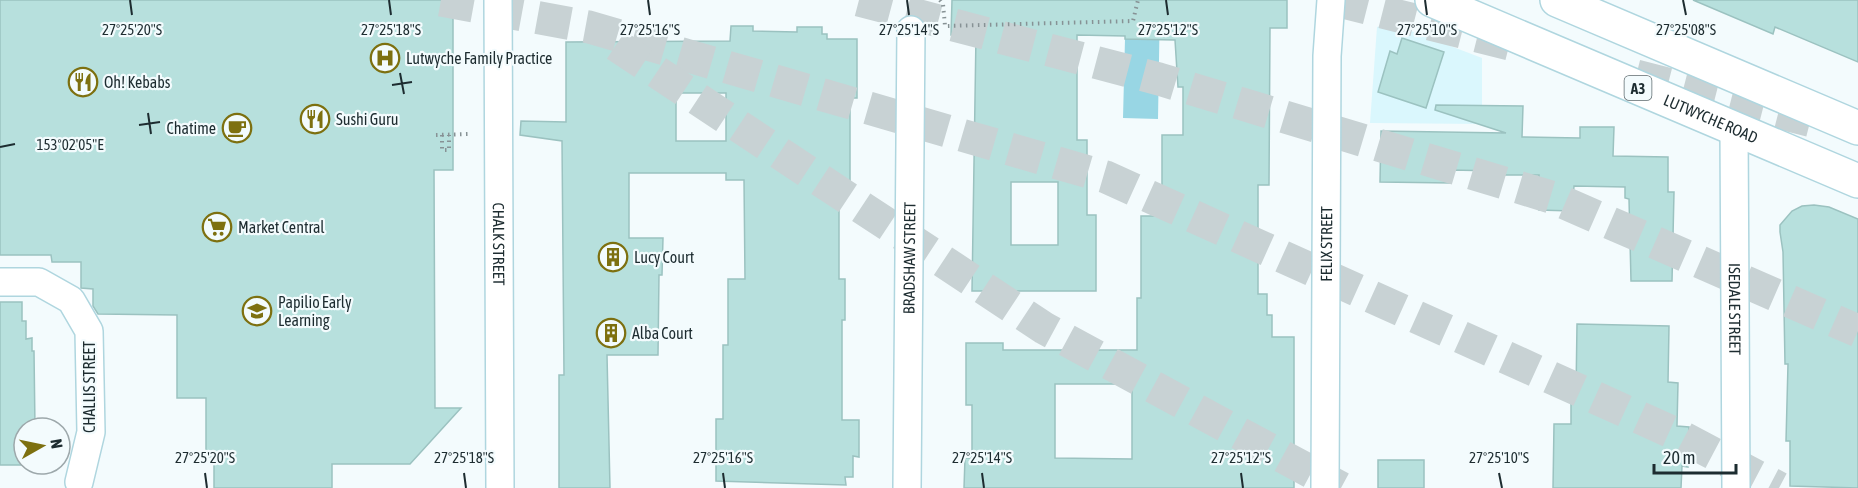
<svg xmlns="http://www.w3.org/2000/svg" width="1858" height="488" viewBox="0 0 1858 488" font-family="'Asap Condensed',sans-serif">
  <rect width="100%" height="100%" fill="#f3fbfd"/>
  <path fill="#daf7fd" d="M1390,23l92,35v66l-112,-1 7,-96z"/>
  <path fill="#98d6e4" d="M1160,0l-2,119 -35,-1 2,-79h29z"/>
  <g fill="#b7e0dd" stroke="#9bc2c0" stroke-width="1.5" fill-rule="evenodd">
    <path d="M0,0h453v170h-19l1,238h26l-51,56h-78v24h-118v-31h-8v-59h-29v-83l-79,-1 -5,-8v-17l-12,-1v-26h-29l-1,-7h-51z"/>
    <path d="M952,0h335v28h-17l-1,157h-11v109h9v21h5v22h22v151h-330l1,-30h7v-53h-6v-62h37v7h134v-52h4v-82h21v-81h21v-48h-5l-3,-47 -50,-1v-3l-48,-1v105h10v75h9v76h-124l4,-256h-25zM1011,182h47v63h-47zM1055,384h77v75l-77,-1z"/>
    <path d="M1693,0h165v62l-83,-35 -2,7z"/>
    <path d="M731,26h22v5l44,1v-5h25v7h5v5h30v59h-7v83l-11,-1v99h6v41h-3v100h17v37l-6,-1v21h-8l1,8 -130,-4v-62h7v-74h5v-66h17l-1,-99h-18v-7h-97v65h34l-1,37h-3l-1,80h-51l3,133h-51v-113h5l-2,-234 -42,-6 1,-14 45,1v-80l164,-1zM676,93h50v48h-50z"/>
    <path d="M1402,38l42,14 -18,56 -48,-16 12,-41 7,3z"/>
    <path d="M1436,105l87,1 -1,31 58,1v-11h34l-1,29 55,1v35h6l-2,89h-41l-2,-82 -4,-1v-11l-51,-1 -2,25 -33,-1v-35h-40l-1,-4 -47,-1v13l-71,-1 1,-51 125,2 -71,-23z"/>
    <path d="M1814,205l15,2 29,12v269l-68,-2v-45h-4l2,-77h-3l-2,-112 -3,-20v-7l12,-14 10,-5z"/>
    <path d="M0,302h22v19h4v18l6,-1v13h2l1,77h-11l-1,37h-23z"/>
    <path d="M1577,324l92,2 -1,56 10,1 -1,43 12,1 -1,40 -6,-1 -1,22h-128l1,-64h17v-31h5z"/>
    <rect x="1378" y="460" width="46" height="28"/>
  </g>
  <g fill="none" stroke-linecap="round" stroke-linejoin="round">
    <g stroke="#c8d2d4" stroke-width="33" stroke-dasharray="33 16" stroke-linecap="butt">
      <path d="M441,0l148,27 517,150 570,257 103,54"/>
      <path d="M859,0l300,79 392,118 307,134"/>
      <path d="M1335,0l178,45"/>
      <path d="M616,45l428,283 297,160"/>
      <path d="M1636,76l188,48"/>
    </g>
    <g stroke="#afd6df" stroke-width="30">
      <g id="minor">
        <path id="s1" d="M498,0l2,488"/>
        <path id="s2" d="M1734,129l2,359"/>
        <path d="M0,282h39l32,18 18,31 2,101 -12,50"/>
        <path id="s3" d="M907,488l4,-458"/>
        <path id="s4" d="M1325,488l2,-432 4,-56"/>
      </g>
    </g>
    <g stroke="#afd6df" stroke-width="36">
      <g id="highway">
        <path id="s5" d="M1432,0l426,181"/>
        <path d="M1557,0l301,128"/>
      </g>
    </g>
    <g stroke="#879295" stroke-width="4" stroke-dasharray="1.5 4.5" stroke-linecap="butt">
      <path d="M940,0l3,4 2,22 188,-5 5,-21"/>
      <path d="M436,135l33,-1"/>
      <path d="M442,135v15h7v-15"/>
    </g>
    <use href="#minor" stroke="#fff" stroke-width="27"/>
    <use href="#highway" stroke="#fff" stroke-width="33"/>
  </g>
  <path fill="none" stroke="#1d2c30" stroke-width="2" d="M130,0l2,15M389,0l2,15M648,0l2,15M907,0l2,15M1166,0l2,15M1425,0l2,15M1683,0l3,15M400,73l4,21M392,85l20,-3M148,113l3,21M139,125l21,-3M0,147l15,-3M205,473l2,15M464,473l2,15M723,473l2,15M982,473l2,15M1241,473l2,15M1499,473l3,15"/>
  <defs>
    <g id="hospital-ring" transform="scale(1.5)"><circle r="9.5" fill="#f3fbfd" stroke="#7d7010" stroke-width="1.5"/><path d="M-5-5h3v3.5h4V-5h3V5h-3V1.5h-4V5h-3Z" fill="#7d7010"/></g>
    <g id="restaurant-ring" transform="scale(1.5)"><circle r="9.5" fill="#f3fbfd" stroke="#7d7010" stroke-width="1.5"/><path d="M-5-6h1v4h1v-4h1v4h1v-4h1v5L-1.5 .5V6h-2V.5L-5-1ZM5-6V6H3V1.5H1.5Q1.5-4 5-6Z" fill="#7d7010"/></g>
    <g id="cafe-ring" transform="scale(1.5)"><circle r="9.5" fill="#f3fbfd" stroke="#7d7010" stroke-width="1.5"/><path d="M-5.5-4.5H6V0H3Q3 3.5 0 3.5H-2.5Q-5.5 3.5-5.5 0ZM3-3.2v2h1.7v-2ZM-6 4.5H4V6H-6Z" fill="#7d7010"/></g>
    <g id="supermarket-ring" transform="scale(1.5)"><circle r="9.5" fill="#f3fbfd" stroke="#7d7010" stroke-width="1.5"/><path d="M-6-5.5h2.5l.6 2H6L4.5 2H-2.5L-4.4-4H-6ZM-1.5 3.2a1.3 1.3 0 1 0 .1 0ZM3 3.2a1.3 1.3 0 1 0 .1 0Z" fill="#7d7010"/></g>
    <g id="building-ring" transform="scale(1.5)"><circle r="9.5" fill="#f3fbfd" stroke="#7d7010" stroke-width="1.5"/><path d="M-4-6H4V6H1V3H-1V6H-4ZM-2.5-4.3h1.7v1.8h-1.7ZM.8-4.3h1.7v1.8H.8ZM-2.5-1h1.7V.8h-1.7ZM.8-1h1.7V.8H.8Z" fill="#7d7010"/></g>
    <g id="school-ring" transform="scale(1.5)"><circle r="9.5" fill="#f3fbfd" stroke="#7d7010" stroke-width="1.5"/><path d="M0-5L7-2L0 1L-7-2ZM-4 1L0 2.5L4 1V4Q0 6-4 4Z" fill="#7d7010"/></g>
  </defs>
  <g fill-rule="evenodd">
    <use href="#hospital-ring" x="385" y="58"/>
    <use href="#restaurant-ring" x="83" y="82"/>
    <use href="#restaurant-ring" x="315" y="119"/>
    <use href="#cafe-ring" x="237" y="128"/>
    <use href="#supermarket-ring" x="217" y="227"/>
    <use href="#building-ring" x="613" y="257"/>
    <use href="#school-ring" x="257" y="311"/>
    <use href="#building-ring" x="611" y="333"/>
  </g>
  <g text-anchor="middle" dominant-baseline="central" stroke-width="4.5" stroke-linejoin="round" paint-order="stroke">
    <rect fill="#f3fbfd" stroke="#5d6a6e" stroke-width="1.5" x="1624.5" y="76" width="27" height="24" rx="4.5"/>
    <g font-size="15" font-weight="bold" fill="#1d2c30">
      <text x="1638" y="88">A3</text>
    </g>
    <g font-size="16" fill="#1d2c30" stroke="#f3fbfd" text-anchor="start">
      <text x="406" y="58">Lutwyche Family Practice</text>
      <text x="104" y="82">Oh! Kebabs</text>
      <text x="336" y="119">Sushi Guru</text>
      <text x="216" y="128" text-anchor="end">Chatime</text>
      <text x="238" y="227">Market Central</text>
      <text x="634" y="257">Lucy Court</text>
      <text x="278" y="302">Papilio Early<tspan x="278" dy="18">Learning</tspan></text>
      <text x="632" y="333">Alba Court</text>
    </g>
    <g font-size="16" fill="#1d2c30" stroke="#f3fbfd">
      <text stroke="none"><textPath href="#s5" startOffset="303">LUTWYCHE ROAD</textPath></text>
      <text stroke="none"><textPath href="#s1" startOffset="244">CHALK STREET</textPath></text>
      <text stroke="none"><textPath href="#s4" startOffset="244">FELIX STREET</textPath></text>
      <text stroke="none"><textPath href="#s3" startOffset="230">BRADSHAW STREET</textPath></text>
      <text stroke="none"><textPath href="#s2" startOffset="180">ISEDALE STREET</textPath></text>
      <text transform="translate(89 387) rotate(-90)">CHALLIS STREET</text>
    </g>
  </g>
  <g font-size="15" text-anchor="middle" fill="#1d2c30" stroke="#f3fbfd" stroke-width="4.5" stroke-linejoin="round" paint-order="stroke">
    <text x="132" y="35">27°25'20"S</text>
    <text x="391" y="35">27°25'18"S</text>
    <text x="650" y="35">27°25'16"S</text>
    <text x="909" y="35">27°25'14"S</text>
    <text x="1168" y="35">27°25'12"S</text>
    <text x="1427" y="35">27°25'10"S</text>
    <text x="1686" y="35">27°25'08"S</text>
    <text x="70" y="150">153°02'05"E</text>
    <text x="205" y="463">27°25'20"S</text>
    <text x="464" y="463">27°25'18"S</text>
    <text x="723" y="463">27°25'16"S</text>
    <text x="982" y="463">27°25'14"S</text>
    <text x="1241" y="463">27°25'12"S</text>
    <text x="1499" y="463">27°25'10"S</text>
  </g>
  <g transform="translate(42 446) rotate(81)"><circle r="28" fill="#f3fbfd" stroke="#9da8ab" stroke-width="1.5"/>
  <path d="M0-4.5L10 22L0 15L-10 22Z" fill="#7d7010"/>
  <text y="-9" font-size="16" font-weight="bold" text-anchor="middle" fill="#1d2c30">N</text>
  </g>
  <path d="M1654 464v9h82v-9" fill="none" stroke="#1d2c30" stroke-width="3"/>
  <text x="1663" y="464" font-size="18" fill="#1d2c30" stroke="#f3fbfd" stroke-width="4.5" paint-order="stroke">20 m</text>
</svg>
